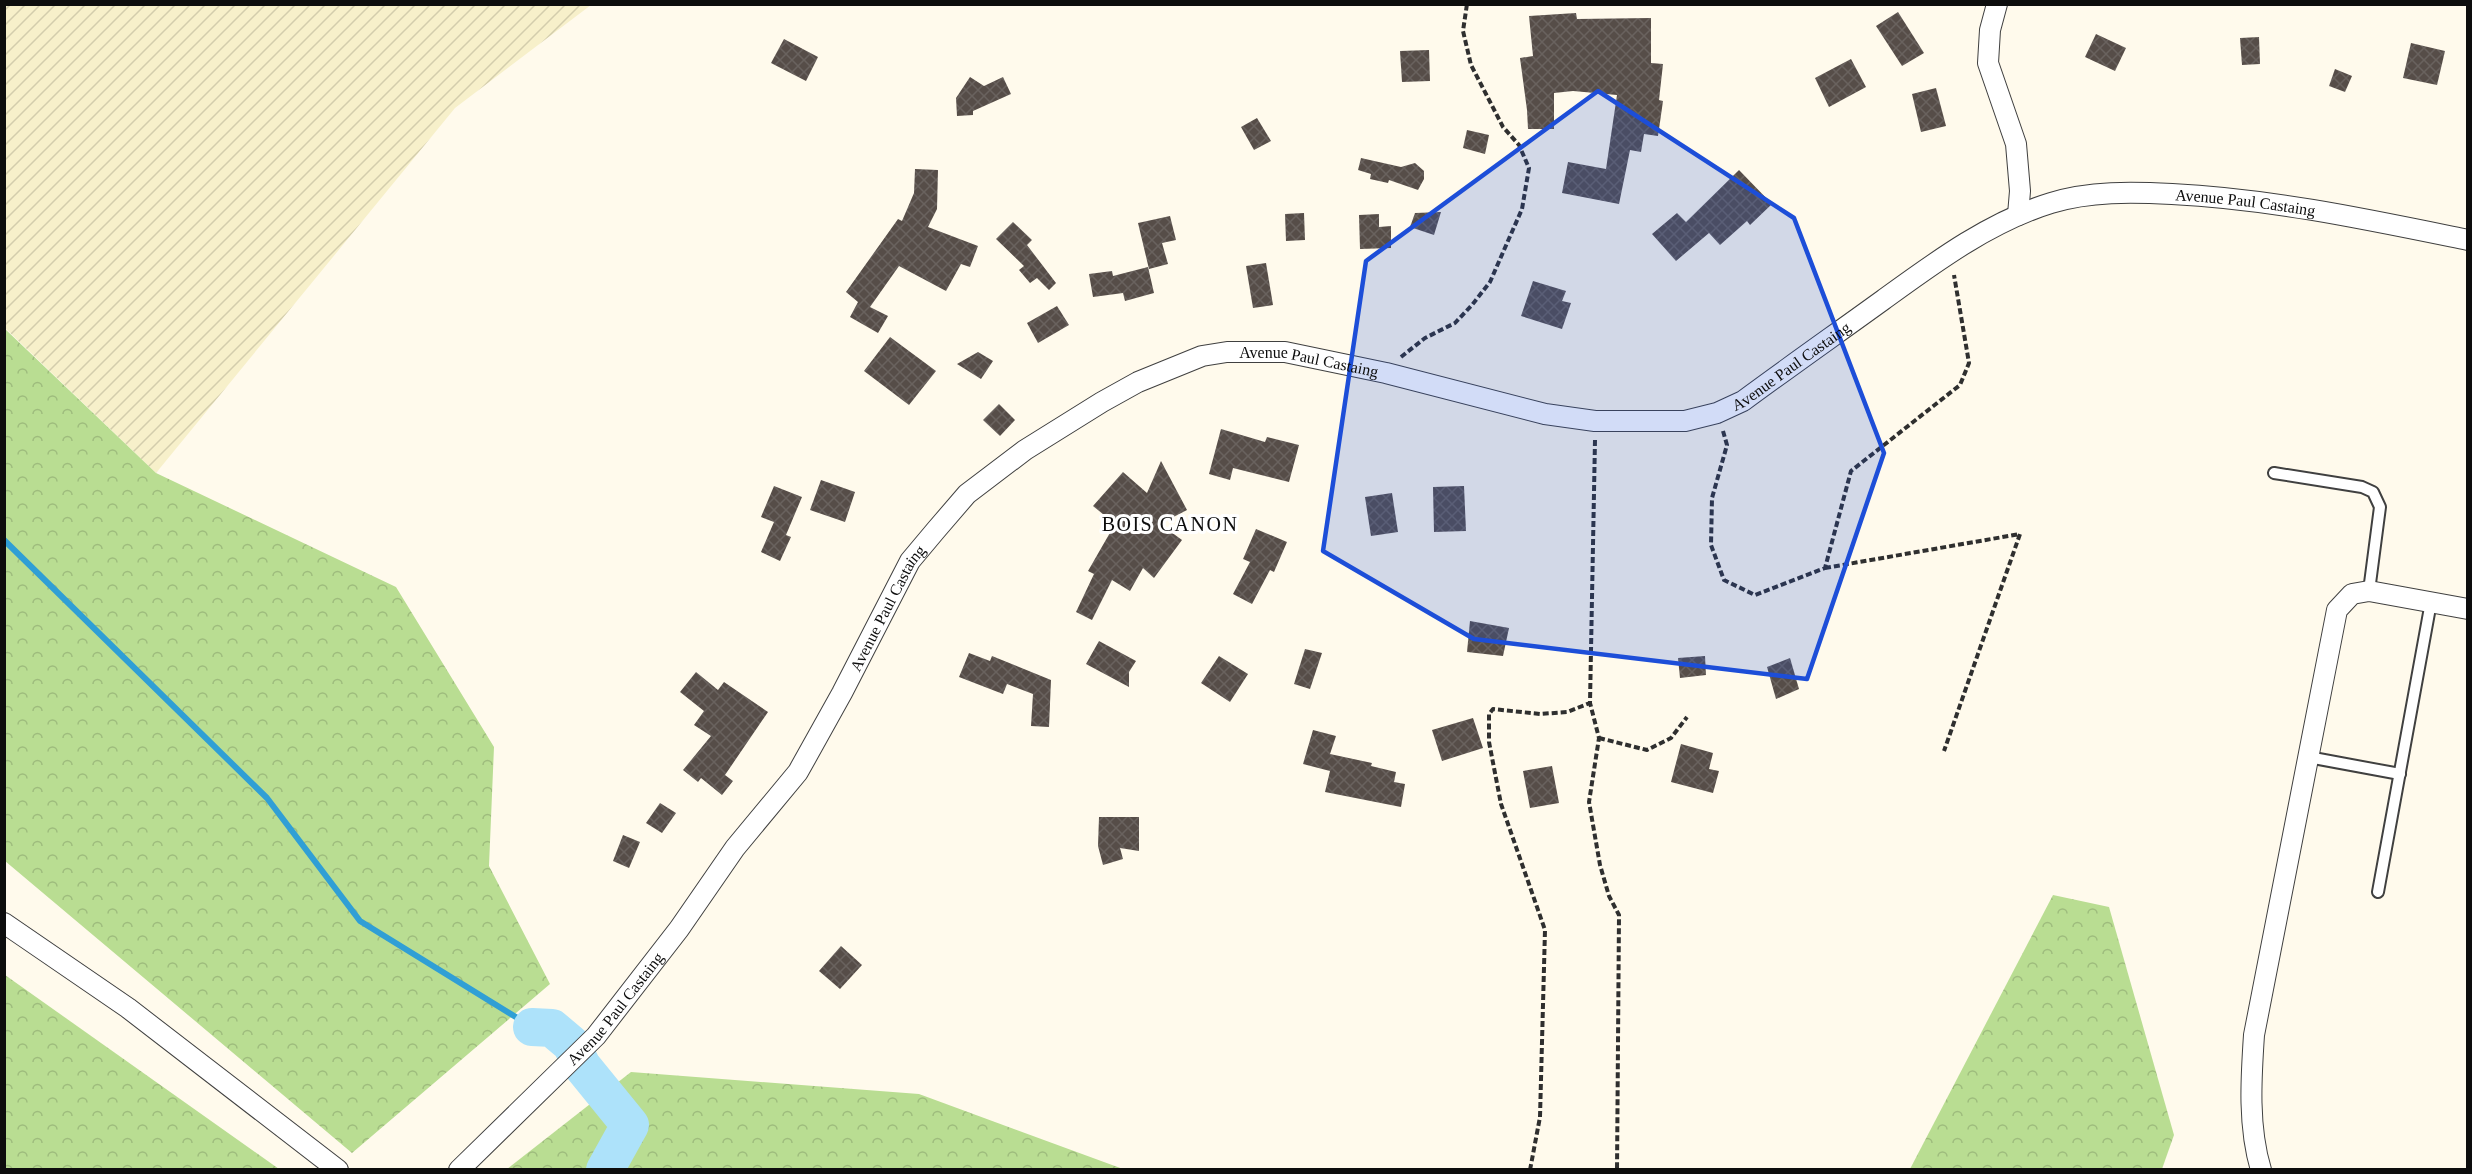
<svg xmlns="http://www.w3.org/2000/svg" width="2472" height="1174" viewBox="0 0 2472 1174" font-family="'Times New Roman',serif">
  <defs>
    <pattern id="farmland-furrows" width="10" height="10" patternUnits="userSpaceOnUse" patternTransform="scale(1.5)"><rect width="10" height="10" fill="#f7f0ca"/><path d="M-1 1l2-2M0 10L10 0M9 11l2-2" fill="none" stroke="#d3cdac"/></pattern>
    <pattern id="forest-crowns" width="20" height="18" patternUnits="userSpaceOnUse" patternTransform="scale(1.5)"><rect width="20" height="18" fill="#b9dd92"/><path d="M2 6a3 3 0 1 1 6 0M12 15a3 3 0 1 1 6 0" fill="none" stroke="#9ebc7d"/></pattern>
    <pattern id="building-cross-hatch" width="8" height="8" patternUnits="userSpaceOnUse" patternTransform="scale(1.5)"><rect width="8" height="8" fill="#564d48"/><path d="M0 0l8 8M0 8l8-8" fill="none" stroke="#69625e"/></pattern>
  </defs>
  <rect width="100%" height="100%" fill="#fffaec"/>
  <path fill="url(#farmland-furrows)" d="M4,5h587l-136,103 -299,365 -151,-145z"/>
  <g fill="url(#forest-crowns)">
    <path d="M4,328l152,145 240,114 98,160 -5,119 61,118 -198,169 -347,-292z"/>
    <path d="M2053,895l56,12 65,228 -12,34h-252z"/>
    <path d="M4,975h1l274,194h-274z"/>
    <path d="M631,1072l288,22 204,75h-616z"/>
  </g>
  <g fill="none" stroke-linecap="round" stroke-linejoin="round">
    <path stroke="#309fd5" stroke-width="6" d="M4,540l263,258 93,123 172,106"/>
    <path stroke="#ade2fa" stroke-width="38" d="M532,1027l20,1 19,16 11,22 48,59 -25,45"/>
  </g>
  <g fill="url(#building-cross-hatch)">
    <path d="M1898,12l26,41 -22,13 -26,-40z"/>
    <path d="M1576,13l1,6 74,-1v45l12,1 -4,36 4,1 -5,35 -14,-2 -3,18 -11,-2 -11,54 -57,-11 6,-31 38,7 11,-74 -44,-4 -19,2v36h-26l-1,-19 -7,-52 13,-2 -4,-40z"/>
    <path d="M2096,34l30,14 -11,23 -30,-14z"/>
    <path d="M2259,37l1,27 -18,1 -2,-27z"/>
    <path d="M784,39l34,18 -12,24 -35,-18z"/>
    <path d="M2411,43l34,8 -8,34 -34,-7z"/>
    <path d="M1429,50l1,31 -28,1 -2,-31z"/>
    <path d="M1851,59l15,28 -37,20 -14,-29z"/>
    <path d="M2335,69l17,7 -7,16 -16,-6z"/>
    <path d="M970,77l14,9 19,-9 8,17 -38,17v4l-16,1 -1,-18z"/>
    <path d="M1936,88l10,38 -25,6 -9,-38z"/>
    <path d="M1257,118l14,23 -17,9 -13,-23z"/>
    <path d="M1467,130l22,5 -4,19 -22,-6z"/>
    <path d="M1361,158l40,9 14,-4 9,8v8l-6,11 -29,-10 -1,3 -18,-4 1,-5 -13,-4z"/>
    <path d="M915,169l23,1 -1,39 -9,18 50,19 -8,21 -9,-3 -15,27 -47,-25 -29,41 18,9 -10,17 -28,-16 8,-15 -12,-10 52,-73 4,2 12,-28z"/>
    <path d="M1739,170l33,34 -22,21 -3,-4 -27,24 -11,-12 -33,28 -24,-27 25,-21 9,9z"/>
    <path d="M1441,212l-7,23 -24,-8 5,-14z"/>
    <path d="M1304,213l1,27 -19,1 -1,-27z"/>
    <path d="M1379,214v13l12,-1v22l-31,1 -1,-34z"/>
    <path d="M1170,216l6,24 -14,3 6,21 -19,5 -11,-46z"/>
    <path d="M1013,222l19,18 -5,5 29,38 -7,7 -12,-12 -7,5 -11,-13 5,-4 -28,-27z"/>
    <path d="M1266,263l7,42 -20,3 -7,-42z"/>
    <path d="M1148,267l6,26 -29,8 -2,-8 -30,4 -4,-23 23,-3 1,5z"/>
    <path d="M1533,281l33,10 -4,10 9,2 -9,26 -41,-13z"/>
    <path d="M1057,306l12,19 -31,18 -11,-20z"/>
    <path d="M890,337l46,34 -27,34 -45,-34z"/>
    <path d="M978,352l15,9 -12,18 -24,-15z"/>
    <path d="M999,404l16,16 -15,16 -17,-16z"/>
    <path d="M1221,429l44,13 2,-5 32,8 -10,37 -56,-14 -3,12 -21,-6z"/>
    <path d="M1161,461l26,49 -27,14 22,16 -28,38 -11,-10 -13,23 -18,-11 -20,40 -16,-8 18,-38 -6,-3 27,-47 -22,-18 30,-34 24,21z"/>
    <path d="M821,480l34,12 -10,30 -35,-12z"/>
    <path d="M774,486l28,11 -16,38 5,2 -11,24 -19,-9 13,-30 -13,-5z"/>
    <path d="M1464,486l2,45 -32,1 -1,-45z"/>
    <path d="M1392,493l6,39 -27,4 -6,-39z"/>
    <path d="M1256,529l31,13 -13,30 -4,-2 -18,34 -19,-10 17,-32 -7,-3z"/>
    <path d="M1470,621l39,7 -6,28 -36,-4z"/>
    <path d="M1099,641l37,20 -7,11v15l-43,-23z"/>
    <path d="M1305,649l17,4 -12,36 -16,-5z"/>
    <path d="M969,653l21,8 2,-5 59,24 -2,47 -18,-1 2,-32 -26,-10 -4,10 -44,-17z"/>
    <path d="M1219,656l29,18 -18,28 -29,-19z"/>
    <path d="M1705,656l1,19 -26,3 -2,-20z"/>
    <path d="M1790,658l9,31 -23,10 -9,-32z"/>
    <path d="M696,672l22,18 6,-8 44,30 -43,63 8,6 -11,14 -21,-17 -3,4 -15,-12 28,-34 -17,-11 10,-14 -24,-19z"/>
    <path d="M1473,718l10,30 -41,13 -10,-31z"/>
    <path d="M1313,730l23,6 -6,18 42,9 -1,3 25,6 -2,10 11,2 -4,23 -76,-15 5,-21 -27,-7z"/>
    <path d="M1681,744l32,9 -4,16 10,2 -6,22 -42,-11z"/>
    <path d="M1552,766l7,37 -29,5 -7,-37z"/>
    <path d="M660,803l16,10 -14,20 -16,-10z"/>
    <path d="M1099,817h40v34l-19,-3 3,11 -20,6 -5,-19z"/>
    <path d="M623,835l17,7 -11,26 -16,-7z"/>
    <path d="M841,946l21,19 -22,24 -21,-18z"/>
  </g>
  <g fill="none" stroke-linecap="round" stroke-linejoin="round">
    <g stroke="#404040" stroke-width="14">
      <g id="lane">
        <path d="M2274,473l88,14 11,5 7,15 -11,84"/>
        <path d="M2308,757l92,17"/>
        <path d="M2378,892l53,-290"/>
      </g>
    </g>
    <g stroke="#404040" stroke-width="22">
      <g id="street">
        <path d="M1997,4l-7,26 -2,33 28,81 4,47 -2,24"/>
        <path d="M4,923l124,85 210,162"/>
        <path id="s1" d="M459,1170l137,-134 83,-107 56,-81 63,-76 44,-79 68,-132 26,-31 31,-36 58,-44 77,-48 36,-20 64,-26 25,-4h58l101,21 159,41 50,7h90l32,-8 26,-12c46,-34 93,-67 140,-101 51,-37 106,-78 168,-97 39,-12 81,-11 121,-9 100,5 198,26 296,46"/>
        <path d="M2261,1170c-13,-43 -10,-91 -7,-135l83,-425 15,-16 17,-3 99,18"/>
      </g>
    </g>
    <g stroke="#2f2f2f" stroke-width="4" stroke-dasharray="6 3" stroke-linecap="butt">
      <path d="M1401,357l24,-19 30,-15 17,-18 18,-23 32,-73 7,-41 -10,-23 -16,-18 -32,-62 -8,-34 4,-27"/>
      <path d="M1723,431l4,14 -15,53 -1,47 13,35 31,15 70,-27 26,-97 109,-86 9,-22 -15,-88"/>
      <path d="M1595,440l-5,263 9,35 -10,64 11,63 9,31 10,19 -2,255"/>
      <path d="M1825,568l195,-34 -76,217"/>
      <path d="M1599,738l48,12 24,-12 16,-21"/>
      <path d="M1530,1170l10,-53 5,-187 -44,-126 -12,-62v-28l4,-5 47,5 27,-2 23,-9"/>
    </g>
    <use href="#lane" stroke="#fff" stroke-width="10"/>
    <use href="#street" stroke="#fff" stroke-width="20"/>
  </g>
  <path fill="#1d4ed8" fill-opacity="0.2" stroke="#1d4ed8" stroke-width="4.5" stroke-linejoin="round" d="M1598,91l196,127 90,235 -77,226 -333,-40 -151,-88 43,-290z"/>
  <g text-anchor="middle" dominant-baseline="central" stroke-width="6" stroke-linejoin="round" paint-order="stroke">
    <g font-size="16" fill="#0d0d0d" stroke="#fff">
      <text stroke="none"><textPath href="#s1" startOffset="2241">Avenue Paul Castaing</textPath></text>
      <text stroke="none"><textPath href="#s1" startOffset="1233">Avenue Paul Castaing</textPath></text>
      <text stroke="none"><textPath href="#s1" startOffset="1737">Avenue Paul Castaing</textPath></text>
      <text stroke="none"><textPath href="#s1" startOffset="711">Avenue Paul Castaing</textPath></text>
      <text stroke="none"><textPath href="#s1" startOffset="225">Avenue Paul Castaing</textPath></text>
    </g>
    <g font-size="20" letter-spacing="1.5" fill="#0d0d0d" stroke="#fff">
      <text x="1170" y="524">BOIS CANON</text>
    </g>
  </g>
  <rect width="2472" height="1174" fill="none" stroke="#0d0d0d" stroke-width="12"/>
</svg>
